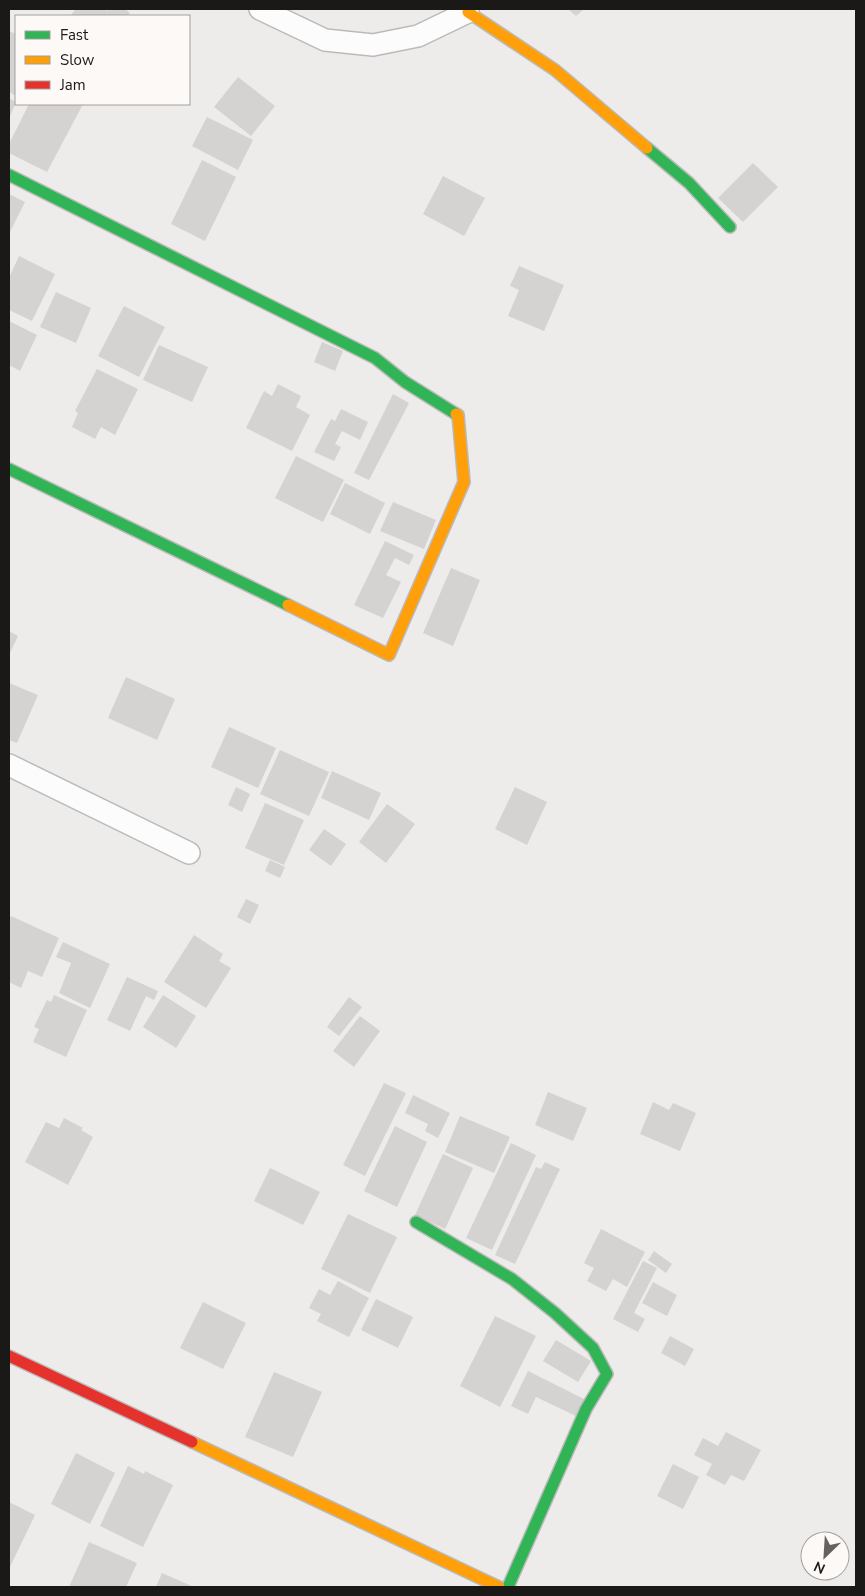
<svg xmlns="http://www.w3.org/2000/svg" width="865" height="1596" viewBox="0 0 865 1596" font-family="'Nunito Sans',sans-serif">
  <rect width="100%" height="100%" fill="#eeeceb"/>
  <g fill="#d4d3d2">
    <path d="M76,9h28l3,2 2,-2h16l5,4 -3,3h-57z"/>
    <path d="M568,9h16l-8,7z"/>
    <path d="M9,31l7,3v62l-7,-4z"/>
    <path d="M238,77l37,29 -24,30 -37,-29z"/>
    <path d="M9,98l7,4 -7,17z"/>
    <path d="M29,104h54l-36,68 -38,-19v-9z"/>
    <path d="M207,117l46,23 -15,30 -46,-24z"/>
    <path d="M202,160l34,17 -31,64 -34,-17z"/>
    <path d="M753,163l25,24 -35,35 -25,-24z"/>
    <path d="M443,176l42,22 -21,38 -41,-22z"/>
    <path d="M9,194l16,8 -16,32z"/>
    <path d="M19,256l36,18 -23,47 -23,-11v-32z"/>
    <path d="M519,266l45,19 -20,46 -36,-15 11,-26 -9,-4z"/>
    <path d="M56,292l35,16 -15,35 -36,-16z"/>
    <path d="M124,306l41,21 -26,50 -41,-21z"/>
    <path d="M9,321l28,14 -17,36 -11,-6z"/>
    <path d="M322,342l21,9 -8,20 -21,-9z"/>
    <path d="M159,345l49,22 -16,35 -49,-22z"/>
    <path d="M97,369l41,20 -23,46 -14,-8 -6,12 -23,-12 6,-14 -3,-2z"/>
    <path d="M278,384l23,12 -5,11 14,8 -18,36 -46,-23 18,-37 8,5z"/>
    <path d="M393,394l16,9 -40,77 -15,-7z"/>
    <path d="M341,409l27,13 -8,18 -18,-9 -7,13 6,3 -7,14 -20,-9 17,-33 4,2z"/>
    <path d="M296,456l48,24 -21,42 -48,-24z"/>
    <path d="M345,483l40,20 -15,31 -40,-20z"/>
    <path d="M393,502l43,18 -12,29 -44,-18z"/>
    <path d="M385,541l29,14 -5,10 -14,-7 -9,17 15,7 -18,36 -29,-13z"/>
    <path d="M451,568l29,12 -27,66 -30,-13z"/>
    <path d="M9,631l9,5 -9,19z"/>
    <path d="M126,677l49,22 -18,41 -49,-22z"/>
    <path d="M9,683l29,12 -21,48 -8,-3z"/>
    <path d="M229,727l47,21 -18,40 -47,-21z"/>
    <path d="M280,750l49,22 -20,44 -49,-22z"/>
    <path d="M332,771l49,22 -12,27 -48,-22z"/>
    <path d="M236,787l14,7 -8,18 -14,-7z"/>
    <path d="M515,787l32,15 -20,43 -32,-16z"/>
    <path d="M265,803l39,17 -20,45 -39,-17z"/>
    <path d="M387,804l28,20 -29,39 -27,-21z"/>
    <path d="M324,829l22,15 -15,22 -22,-16z"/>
    <path d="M270,860l15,7 -5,11 -15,-7z"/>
    <path d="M246,899l13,6 -9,19 -13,-7z"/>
    <path d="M11,916l48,22 -17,39 -14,-6 -7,17 -12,-6v-62z"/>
    <path d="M194,935l29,19 -4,7 12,7 -25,40 -42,-26z"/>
    <path d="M63,942l47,22 -20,44 -31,-15 12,-30 -15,-6z"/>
    <path d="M127,977l31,14 -4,9 -8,-4 -16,35 -23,-11z"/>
    <path d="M54,995l33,15 -21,47 -33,-15 6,-13 -5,-2 13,-27 4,2z"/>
    <path d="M163,995l33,21 -20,32 -33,-21z"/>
    <path d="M349,997l13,10 -23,29 -12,-9z"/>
    <path d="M360,1016l20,15 -26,36 -21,-16z"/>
    <path d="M384,1083l22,10 -41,83 -22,-11z"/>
    <path d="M548,1092l39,16 -14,33 -38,-16z"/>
    <path d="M413,1095l37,18 -12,25 -13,-7 3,-7 -23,-11z"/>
    <path d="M653,1102l16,8 4,-7 23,10 -16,38 -40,-17z"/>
    <path d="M460,1116l50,21 -16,36 -49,-21z"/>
    <path d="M64,1118l19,10 -2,2 12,7 -25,48 -43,-23 21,-40 13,6z"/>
    <path d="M395,1126l32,16 -30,65 -33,-16z"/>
    <path d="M511,1143l25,12 -44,95 -26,-12z"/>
    <path d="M443,1154l30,14 -28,61 -30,-14z"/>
    <path d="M545,1162l15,7 -45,95 -20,-9 41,-88 5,2z"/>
    <path d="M270,1168l50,24 -17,33 -49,-24z"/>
    <path d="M348,1214l49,23 -27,56 -49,-24z"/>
    <path d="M601,1229l44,23 -18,35 -14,-8 -7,12 -19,-10 7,-13 -10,-5z"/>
    <path d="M654,1251l18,13 -6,9 -18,-13z"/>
    <path d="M643,1261l14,7 -23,45 11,6 -7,13 -25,-13z"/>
    <path d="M338,1281l31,17 -20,39 -32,-16 4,-7 -12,-6 10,-19 11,6z"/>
    <path d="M653,1282l24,13 -10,21 -25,-13z"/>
    <path d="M376,1299l37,18 -15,31 -37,-18z"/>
    <path d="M203,1302l43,21 -23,46 -43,-21z"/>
    <path d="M495,1316l41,20 -36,71 -40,-21z"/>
    <path d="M670,1336l24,13 -9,17 -24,-13z"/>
    <path d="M556,1340l35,21 -13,21 -35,-21z"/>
    <path d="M528,1371l60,30 -8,17 -44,-21 -8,17 -17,-8z"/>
    <path d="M274,1372l48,20 -29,65 -48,-20z"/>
    <path d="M726,1432l35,18 -17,31 -13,-6 -6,10 -19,-10 6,-11 -18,-9 9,-17 15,8z"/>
    <path d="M76,1453l39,20 -25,51 -39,-20z"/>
    <path d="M673,1464l26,13 -16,32 -26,-13z"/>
    <path d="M128,1466l16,8 1,-3 28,14 -30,62 -43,-21z"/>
    <path d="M9,1502l26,13 -26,54z"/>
    <path d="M89,1542l48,21 -11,24h-57z"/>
    <path d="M162,1573l32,14h-38z"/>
  </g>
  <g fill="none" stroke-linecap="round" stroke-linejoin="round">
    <g stroke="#bbbaba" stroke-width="24">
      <g id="street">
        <path d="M260,9l65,31 48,5 45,-9 50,-24"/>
        <path d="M9,765l180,88"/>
      </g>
    </g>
    <g stroke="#bbbaba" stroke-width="14">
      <g id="fast">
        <path d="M647,148l42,35 41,44"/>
        <path d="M9,175l366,183 30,24 51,32"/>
        <path d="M9,469l279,136"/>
        <path d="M416,1222l96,57 43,34 38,35 14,26 -21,35 -78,178"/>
      </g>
    </g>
    <g stroke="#bbbaba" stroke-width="14">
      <g id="slow">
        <path d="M470,9l-2,3 87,58 92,78"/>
        <path d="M288,605l101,50 75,-173 -6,-67 -2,-1"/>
        <path d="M192,1442l307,145"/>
      </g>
    </g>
    <g stroke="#bbbaba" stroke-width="14">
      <path id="jam" d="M9,1356l183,86"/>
    </g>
    <use href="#street" stroke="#fcfcfc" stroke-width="21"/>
    <use href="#fast" stroke="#30b455" stroke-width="11"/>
    <use href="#slow" stroke="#ff9f0a" stroke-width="11"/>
    <use href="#jam" stroke="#e5322d" stroke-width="11"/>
  </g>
  <rect width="865" height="1596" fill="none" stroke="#1a1918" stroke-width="20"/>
  <rect x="15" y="15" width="175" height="90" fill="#fcf9f7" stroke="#a29f9e"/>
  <rect x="25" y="31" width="25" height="8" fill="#30b455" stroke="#a29f9e"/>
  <text x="60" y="40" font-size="15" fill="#1a1918">Fast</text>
  <rect x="25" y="56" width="25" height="8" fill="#ff9f0a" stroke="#a29f9e"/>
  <text x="60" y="65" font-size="15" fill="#1a1918">Slow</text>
  <rect x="25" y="81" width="25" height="8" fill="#e5322d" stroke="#a29f9e"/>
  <text x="60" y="90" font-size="15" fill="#1a1918">Jam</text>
  <g transform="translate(825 1556) rotate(205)"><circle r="24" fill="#fcf9f7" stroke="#a29f9e"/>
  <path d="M0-4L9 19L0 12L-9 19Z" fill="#646362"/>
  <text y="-8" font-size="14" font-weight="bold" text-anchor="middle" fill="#1a1918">N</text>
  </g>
</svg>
